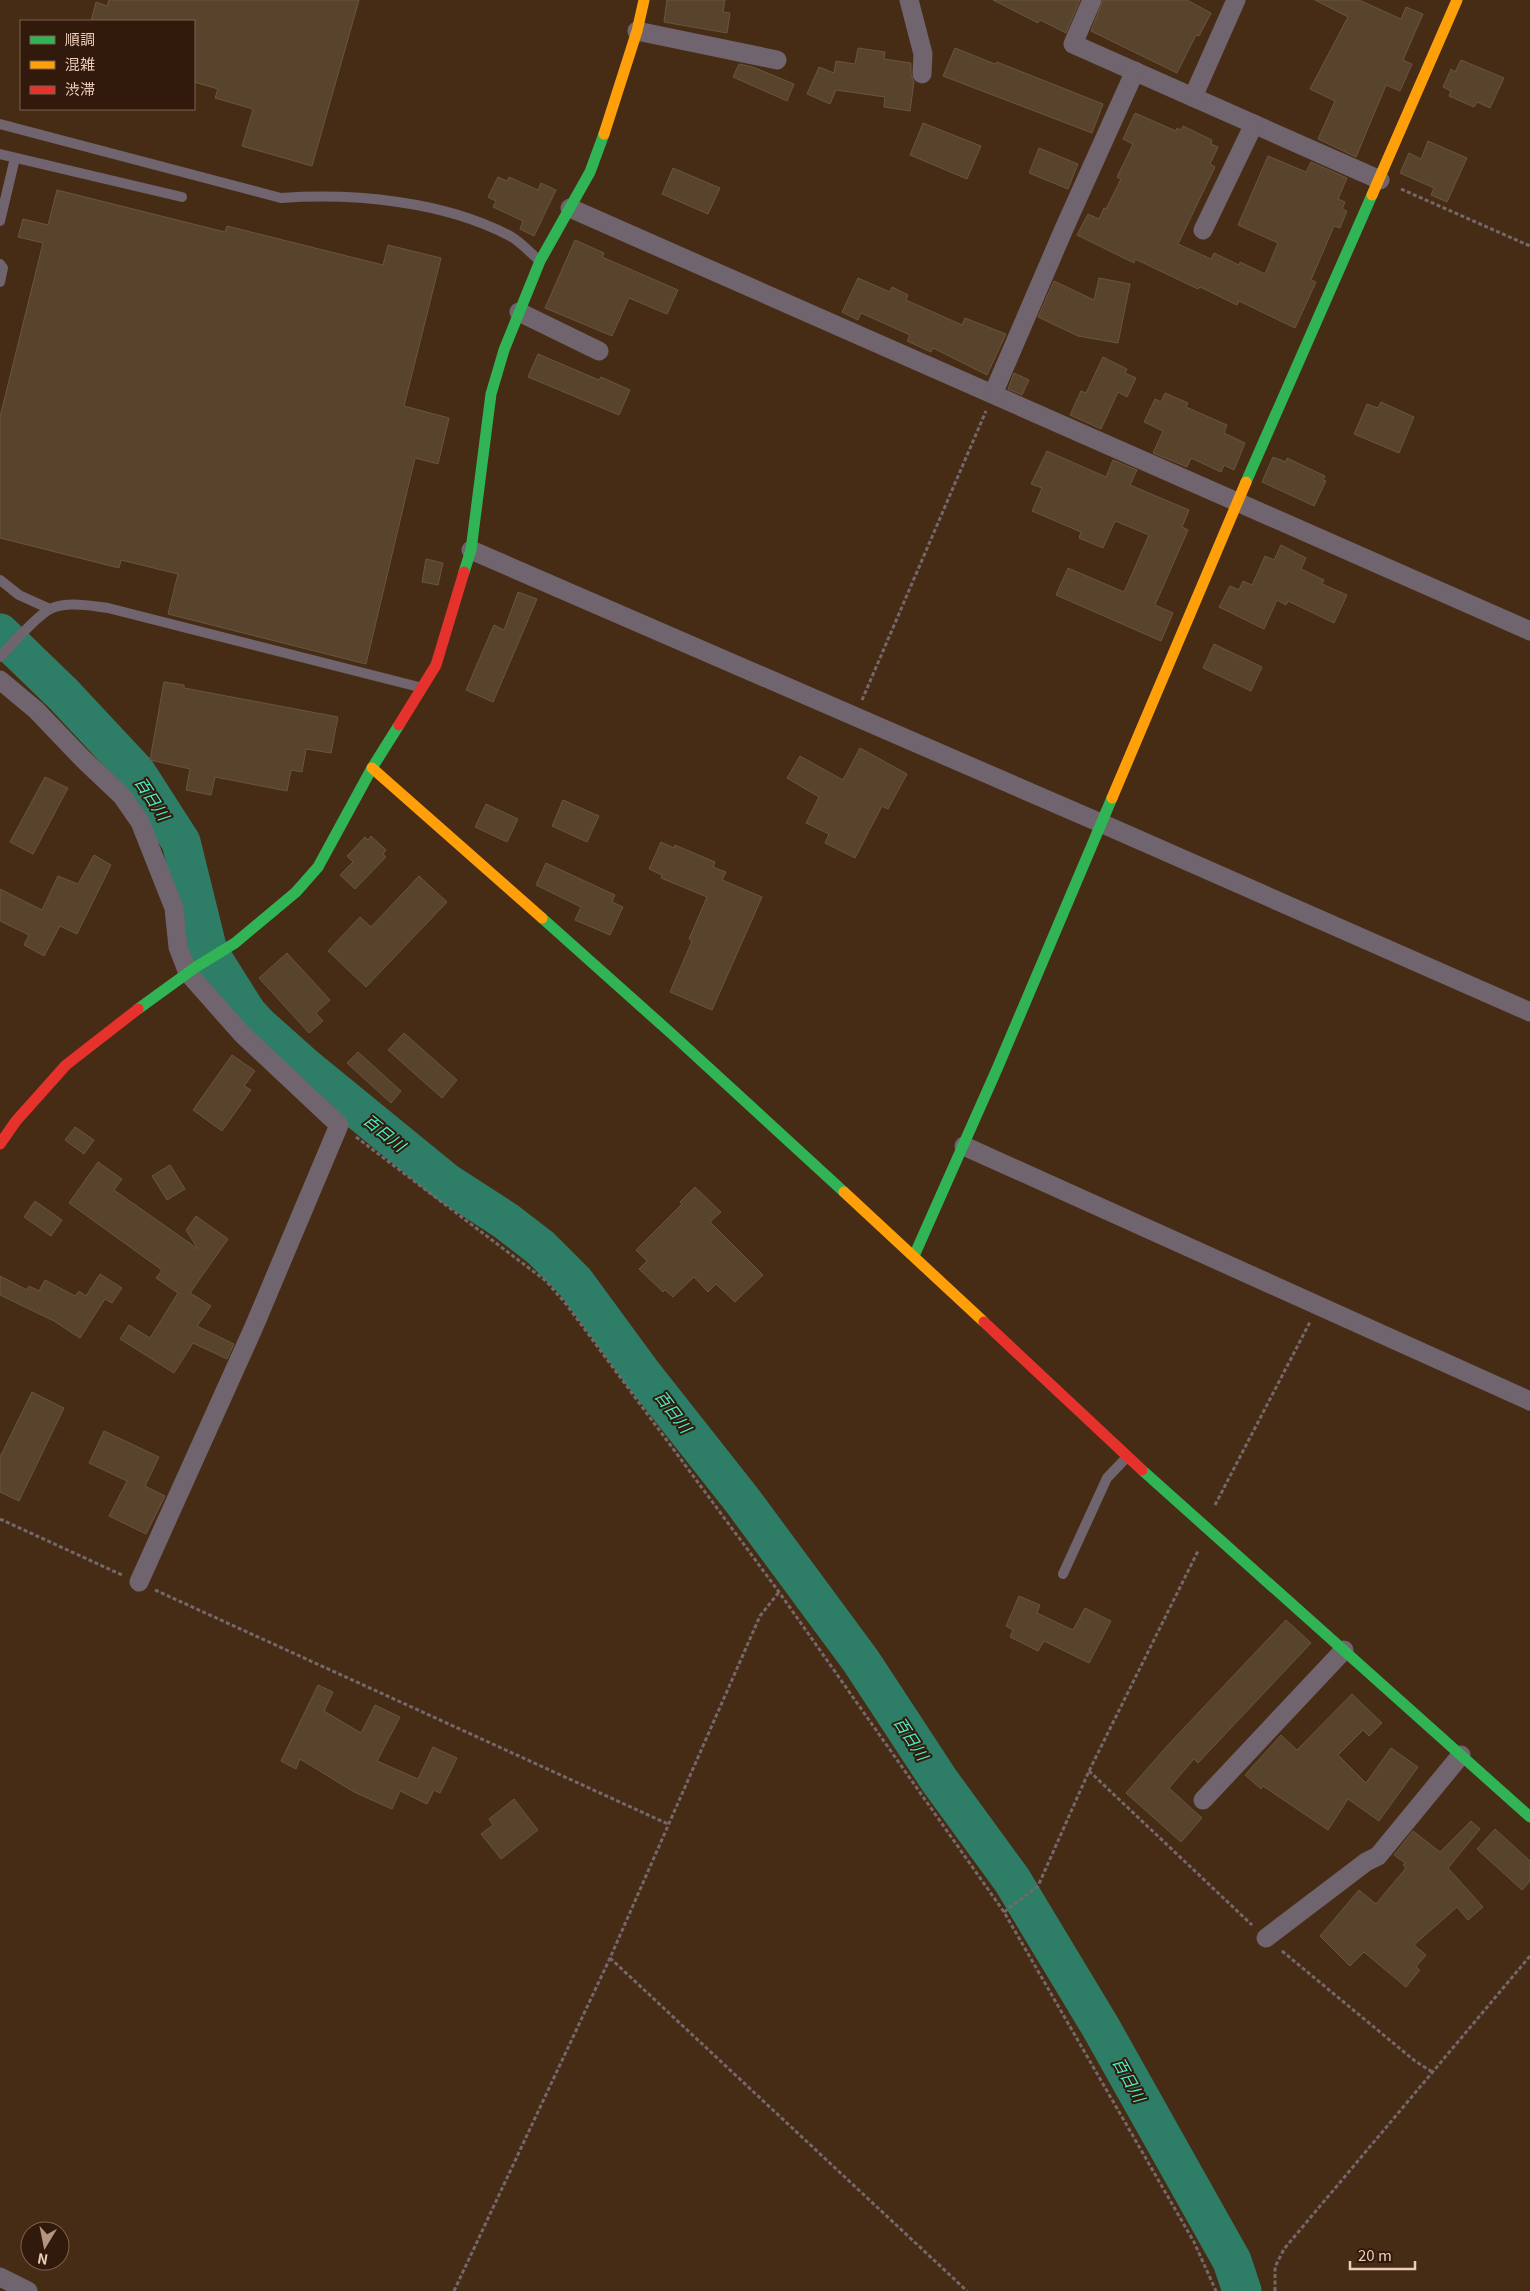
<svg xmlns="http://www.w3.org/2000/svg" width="1530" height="2291" viewBox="0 0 1530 2291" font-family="Georgia,'Noto Sans JP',serif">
  <rect width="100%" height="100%" fill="#472c15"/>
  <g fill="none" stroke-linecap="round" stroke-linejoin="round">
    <path stroke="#2e7d67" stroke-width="39" d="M0,633l64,62 72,77 45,70 27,109 39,62 11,12 46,41 142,116 60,39 35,27 34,34 66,90 101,128 119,161 78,119 73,100 88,146 132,235 10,30"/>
  </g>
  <g fill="#58432d" stroke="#695540">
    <path d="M109,0h250l-47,166 -70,-20 11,-37 -38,-11 3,-9 -24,-7v-61h-103l5,-19 11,4z"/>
    <path d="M667,0h58l-2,12 7,1 -3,20 -63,-11z"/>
    <path d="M993,0h87l-14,33 -26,-13 -2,3z"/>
    <path d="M1103,0h84l24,13 -12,23 -3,-1 -19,38 -86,-42z"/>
    <path d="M1315,0h44l42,19 5,-12 17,7 -20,46 9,4 -12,27 -14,-6 -30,72 -38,-18 17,-38 -25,-12 38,-72z"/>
    <path d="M858,48l27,4 -1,7 27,4v11l3,8 -4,29 -26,-4 1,-10 -49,-7 -6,14 -23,-10 12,-27 15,6 2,-12 19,3z"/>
    <path d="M955,48l40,16 2,-2 106,42 -11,29 -149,-57z"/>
    <path d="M1461,60l43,18 -14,30 -13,-6 -3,5 -25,-11 2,-5 -8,-4 8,-18 4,3z"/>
    <path d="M739,64l14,3 41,17 -7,17 -54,-24z"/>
    <path d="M1135,113l41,18 1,-3 4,2 2,-4 29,14 -1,4 7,3 -8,17 5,3 -37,77 33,15 3,-6 25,12 1,-3 25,12 13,-31 -40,-18 30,-69 38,16 5,-10 36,16 -9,21 7,3 -3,7 5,2 -7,17 -6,-2 -23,54 5,2 -21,46 -56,-27 -2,4 -37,-18 -2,2 -63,-30 -1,4 -57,-28 11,-21 11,5 5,-11 2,1 15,-30 -4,-2 16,-33 -10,-5z"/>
    <path d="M923,123l58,23 -14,33 -57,-24z"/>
    <path d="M1428,141l39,17 -20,44 -16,-7 3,-7 -34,-15 9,-20 12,6z"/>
    <path d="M1039,148l39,16 -10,25 -39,-16z"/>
    <path d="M673,168l47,20 -12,26 -46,-20z"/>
    <path d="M498,177l9,4 2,-4 29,13 3,-7 15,7 -22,46 -14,-7 3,-8 -30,-14 3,-6 -8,-4z"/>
    <path d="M57,190l168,42 2,-6 156,39 5,-20 53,13 -37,148 45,12 -11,46 -23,-6 -49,206 -198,-50 10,-40 -57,-14 -2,8 -119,-30v-121l43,-174 -25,-6 5,-18 25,6z"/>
    <path d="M575,240l29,13 -2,4 76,33 -11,24 -38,-16 -17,38 -67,-28z"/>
    <path d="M858,278l32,14 2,-5 16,8 -2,5 56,25 3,-7 41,16 -19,41 -54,-27 -2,4 -24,-11 3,-6 -49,-22 -3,7 -16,-8z"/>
    <path d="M1099,278l31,6 -12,59 -40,-7 -40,-19 16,-36 40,19z"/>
    <path d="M538,354l61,26 2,-3 29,13 -11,25 -91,-38z"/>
    <path d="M1103,357l24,12 -2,4 11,5 -9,19 -9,-5 -17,37 -31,-14 11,-24 5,2z"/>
    <path d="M1014,373l15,7 -7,15 -14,-6z"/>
    <path d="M1165,393l23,10 -2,4 41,18 -3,8 21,10 -11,27 -10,-5 -3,7 -30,-14 -4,9 -34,-14 10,-22 -19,-9 11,-23 6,3z"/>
    <path d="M1381,402l33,15 -15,36 -45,-19 13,-30 11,4z"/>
    <path d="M1047,451l59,26 7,-17 24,10 -7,15 59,25 -7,17 6,3 -33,75 18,8 -12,28 -105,-46 12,-27 56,24 25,-57 -34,-14 -12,27 -24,-10 2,-6 -49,-21 10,-23 -11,-4z"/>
    <path d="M1273,457l13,5 1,-4 38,18 -2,4 3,1 -12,25 -52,-24z"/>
    <path d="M1281,545l25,13 -5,11 23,11 -2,4 25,11 -13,28 -46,-22 -2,4 -9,-5 -13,29 -45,-22 11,-21 9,4 4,-9 9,4 13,-29 9,4z"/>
    <path d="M426,559l17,4 -5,22 -16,-3z"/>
    <path d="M518,592l19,7 -44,103 -27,-12 28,-65 10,5z"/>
    <path d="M1214,644l48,23 -11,24 -48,-23z"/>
    <path d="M164,682l20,3v3l154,29 -7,36 -25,-4 -4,23 -11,-2 -4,21 -72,-14 -4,18 -25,-5 4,-21 -40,-9z"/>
    <path d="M860,748l47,26 -19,35 -6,-3 -27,52 -30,-15 4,-9 -23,-11 13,-26 -32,-19 13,-22 43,24z"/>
    <path d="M45,777l23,11 -35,66 -23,-12z"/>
    <path d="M563,800l36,16 -12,26 -35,-16z"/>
    <path d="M486,804l32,15 -11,23 -32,-15z"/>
    <path d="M371,836l15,14 -3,4 3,3 -31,32 -15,-14 13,-13 -6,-6 18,-19 3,3z"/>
    <path d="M661,842l13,6 1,-3 40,17 -2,5 13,5 -4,8 40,17 -50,113 -42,-18 22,-51 -3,-2 18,-42 -46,-19 1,-3 -13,-6z"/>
    <path d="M94,855l17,10 -34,69 -17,-8 -16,30 -20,-11 5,-10 -29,-14v-32l42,21 16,-34 20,8z"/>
    <path d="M546,863l69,32 -3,7 11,5 -13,28 -35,-15 6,-13 -45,-22z"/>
    <path d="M419,876l28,26 -81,85 -38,-36 32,-34 11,10z"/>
    <path d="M287,953l43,47 -14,13 7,8 -14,12 -50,-55z"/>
    <path d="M404,1033l53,47 -15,18 -54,-48z"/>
    <path d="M358,1052l43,39 -10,12 -44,-40z"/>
    <path d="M232,1055l23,16 -11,15 7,4 -29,41 -29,-21z"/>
    <path d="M75,1127l19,13 -10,14 -19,-14z"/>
    <path d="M98,1162l24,17 -8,11 84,59 -12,-19 10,-14 32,23 -38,54 21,13 -14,20 37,18 -7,15 -34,-16 -19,30 -54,-34 9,-14 21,13 28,-45 -22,-15 6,-8 -93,-67z"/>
    <path d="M170,1165l15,24 -18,11 -15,-24z"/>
    <path d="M695,1187l26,25 -11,10 53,53 -28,27 -19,-18 -8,8 -14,-15 -21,20 -8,-7 -2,2 -24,-23 8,-8 -11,-11 46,-46 -2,-2z"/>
    <path d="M35,1201l27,19 -11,16 -27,-19z"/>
    <path d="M100,1274l22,14 -10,15 -7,-4 -25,39 -26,-17 -54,-26v-19l27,14 2,-4 10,5 6,-11 30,16 4,-5 7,5z"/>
    <path d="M32,1392l32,16 -45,93 -19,-9v-35z"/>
    <path d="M104,1431l55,26 -14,29 20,10 -19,38 -37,-18 18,-35 -38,-18z"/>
    <path d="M1019,1596l21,9 -3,8 36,17 12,-22 26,13 -22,42 -45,-22 -6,10 -28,-14 3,-7 -7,-4z"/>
    <path d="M1286,1620l25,23 -113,120 -4,-4 -25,29 33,30 -21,24 -55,-49 41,-47z"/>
    <path d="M318,1685l15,7 -9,19 37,22 14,-28 25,12 -23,44 41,18 15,-32 24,11 -17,35 -6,-3 -7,14 -27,-13 -8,18 -38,-17 -54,-33 -4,10 -15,-8z"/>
    <path d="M1352,1694l30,29 -13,13 -6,-6 -25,25 28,28 25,-35 27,19 -39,54 -31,-22 -20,31 -65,-44 -2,3 -16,-14 36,-40 16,15z"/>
    <path d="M514,1799l24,31 -37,29 -20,-25 12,-9 -4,-6z"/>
    <path d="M1471,1821l9,8 -32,39 35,39 -15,13 -11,-13 -43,38 12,10 -10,12 4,3 -14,17 -42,-35 -14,14 -30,-30 39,-46 17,14 30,-36 -3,-3 2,-2 -11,-8 19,-24 27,21z"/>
    <path d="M1495,1829l35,32v20l-8,9 -45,-41z"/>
  </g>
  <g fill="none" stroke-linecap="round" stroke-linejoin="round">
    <g stroke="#74686c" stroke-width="3" stroke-dasharray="4 2.5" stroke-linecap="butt">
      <path d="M1401,189l129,57"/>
      <path d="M862,700l124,-289"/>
      <path d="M356,1137l190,144 20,23 213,288 225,320 190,330 22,49"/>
      <path d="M1215,1505l95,-183"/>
      <path d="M0,1519l122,56"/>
      <path d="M155,1590l513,234"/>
      <path d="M1089,1771l163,154"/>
      <path d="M1004,1912l34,-26 51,-115 109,-220"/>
      <path d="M1282,1951l133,110 19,12"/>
      <path d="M610,1958l357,333"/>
      <path d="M454,2291l156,-333 150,-342 19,-24"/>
      <path d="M1275,2291v-24l9,-18 246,-293"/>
    </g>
    <g stroke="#70646e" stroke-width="10">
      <path d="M0,124l281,74c73,-5 163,3 229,38 11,6 20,17 30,25"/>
      <path d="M0,154l182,43"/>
      <path d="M0,221l15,-63"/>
      <path d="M0,264l3,4 -3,14"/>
      <path d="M0,580l19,15 31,14"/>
      <path d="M0,657c10,-11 38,-42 50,-48 17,-8 41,-3 58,-1l311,79"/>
      <path d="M1063,1574l44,-96 20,-21"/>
    </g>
    <g stroke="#70646e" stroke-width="19">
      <path d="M909,0l14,54 -1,20"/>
      <path d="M1092,0l-19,44 307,136"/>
      <path d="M637,31l140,29"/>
      <path d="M1193,97l43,-97"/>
      <path d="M570,208l960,423"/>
      <path d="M1203,230l51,-106"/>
      <path d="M519,312l80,39"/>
      <path d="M993,394l70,-163 72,-160"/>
      <path d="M471,550l632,274 427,188"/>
      <path d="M0,680l36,30 47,49 39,37 18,26 34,86 4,39 10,26 54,61 97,91 -86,204 -114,253"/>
      <path d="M964,1146l566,255"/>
      <path d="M1203,1800l141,-150"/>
      <path d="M1266,1938l100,-76 12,-6 83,-101"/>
      <path d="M0,2277l28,14"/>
    </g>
    <g stroke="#30b455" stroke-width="11">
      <path d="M1246,482l126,-287"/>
      <path d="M464,572l7,-22 20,-156 13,-44 36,-89 50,-89 14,-38"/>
      <path d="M542,918l131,117 171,157"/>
      <path d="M138,1009l58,-42 39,-24 61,-51 22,-25 54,-99 27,-43"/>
      <path d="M914,1256l83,-187 115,-271"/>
      <path d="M1142,1470l388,347"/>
    </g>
    <g stroke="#ff9f0a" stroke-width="11">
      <path d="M604,134l33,-103 7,-31"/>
      <path d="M1372,195l85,-195"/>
      <path d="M372,768l170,150"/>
      <path d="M1112,798l134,-316"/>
      <path d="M844,1192l140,130"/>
    </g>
    <g stroke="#e5322d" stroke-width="11">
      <path d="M399,725l37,-60 28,-93"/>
      <path d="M0,1144l16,-23 50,-56 72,-56"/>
      <path d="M984,1322l158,148"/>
    </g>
  </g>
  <g text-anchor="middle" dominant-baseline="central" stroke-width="4" stroke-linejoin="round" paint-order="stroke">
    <g font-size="16" font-style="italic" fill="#48eec6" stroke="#311a0b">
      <text transform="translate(153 798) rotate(57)">百日川</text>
      <text transform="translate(385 1132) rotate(39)">百日川</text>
      <text transform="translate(674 1411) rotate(53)">百日川</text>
      <text transform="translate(912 1738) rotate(57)">百日川</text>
      <text transform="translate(1130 2079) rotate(61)">百日川</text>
    </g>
  </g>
  <rect x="20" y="20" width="175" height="90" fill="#311a0b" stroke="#7c6251"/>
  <rect x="30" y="36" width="25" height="8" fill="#30b455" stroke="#7c6251"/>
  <text x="65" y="45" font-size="15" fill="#edcdba">順調</text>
  <rect x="30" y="61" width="25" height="8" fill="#ff9f0a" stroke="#7c6251"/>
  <text x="65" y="70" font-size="15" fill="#edcdba">混雑</text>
  <rect x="30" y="86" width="25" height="8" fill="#e5322d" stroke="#7c6251"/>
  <text x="65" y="95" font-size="15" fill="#edcdba">渋滞</text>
  <g transform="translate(45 2246) rotate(190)"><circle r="24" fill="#311a0b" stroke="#7c6251"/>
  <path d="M0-4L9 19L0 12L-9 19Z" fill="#b39580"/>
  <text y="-8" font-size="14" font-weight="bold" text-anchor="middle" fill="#edcdba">N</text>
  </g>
  <path d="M1350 2261v8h65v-8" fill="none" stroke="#edcdba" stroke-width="2.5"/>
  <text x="1358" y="2261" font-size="15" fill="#edcdba" stroke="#311a0b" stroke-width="4" paint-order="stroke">20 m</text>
</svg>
